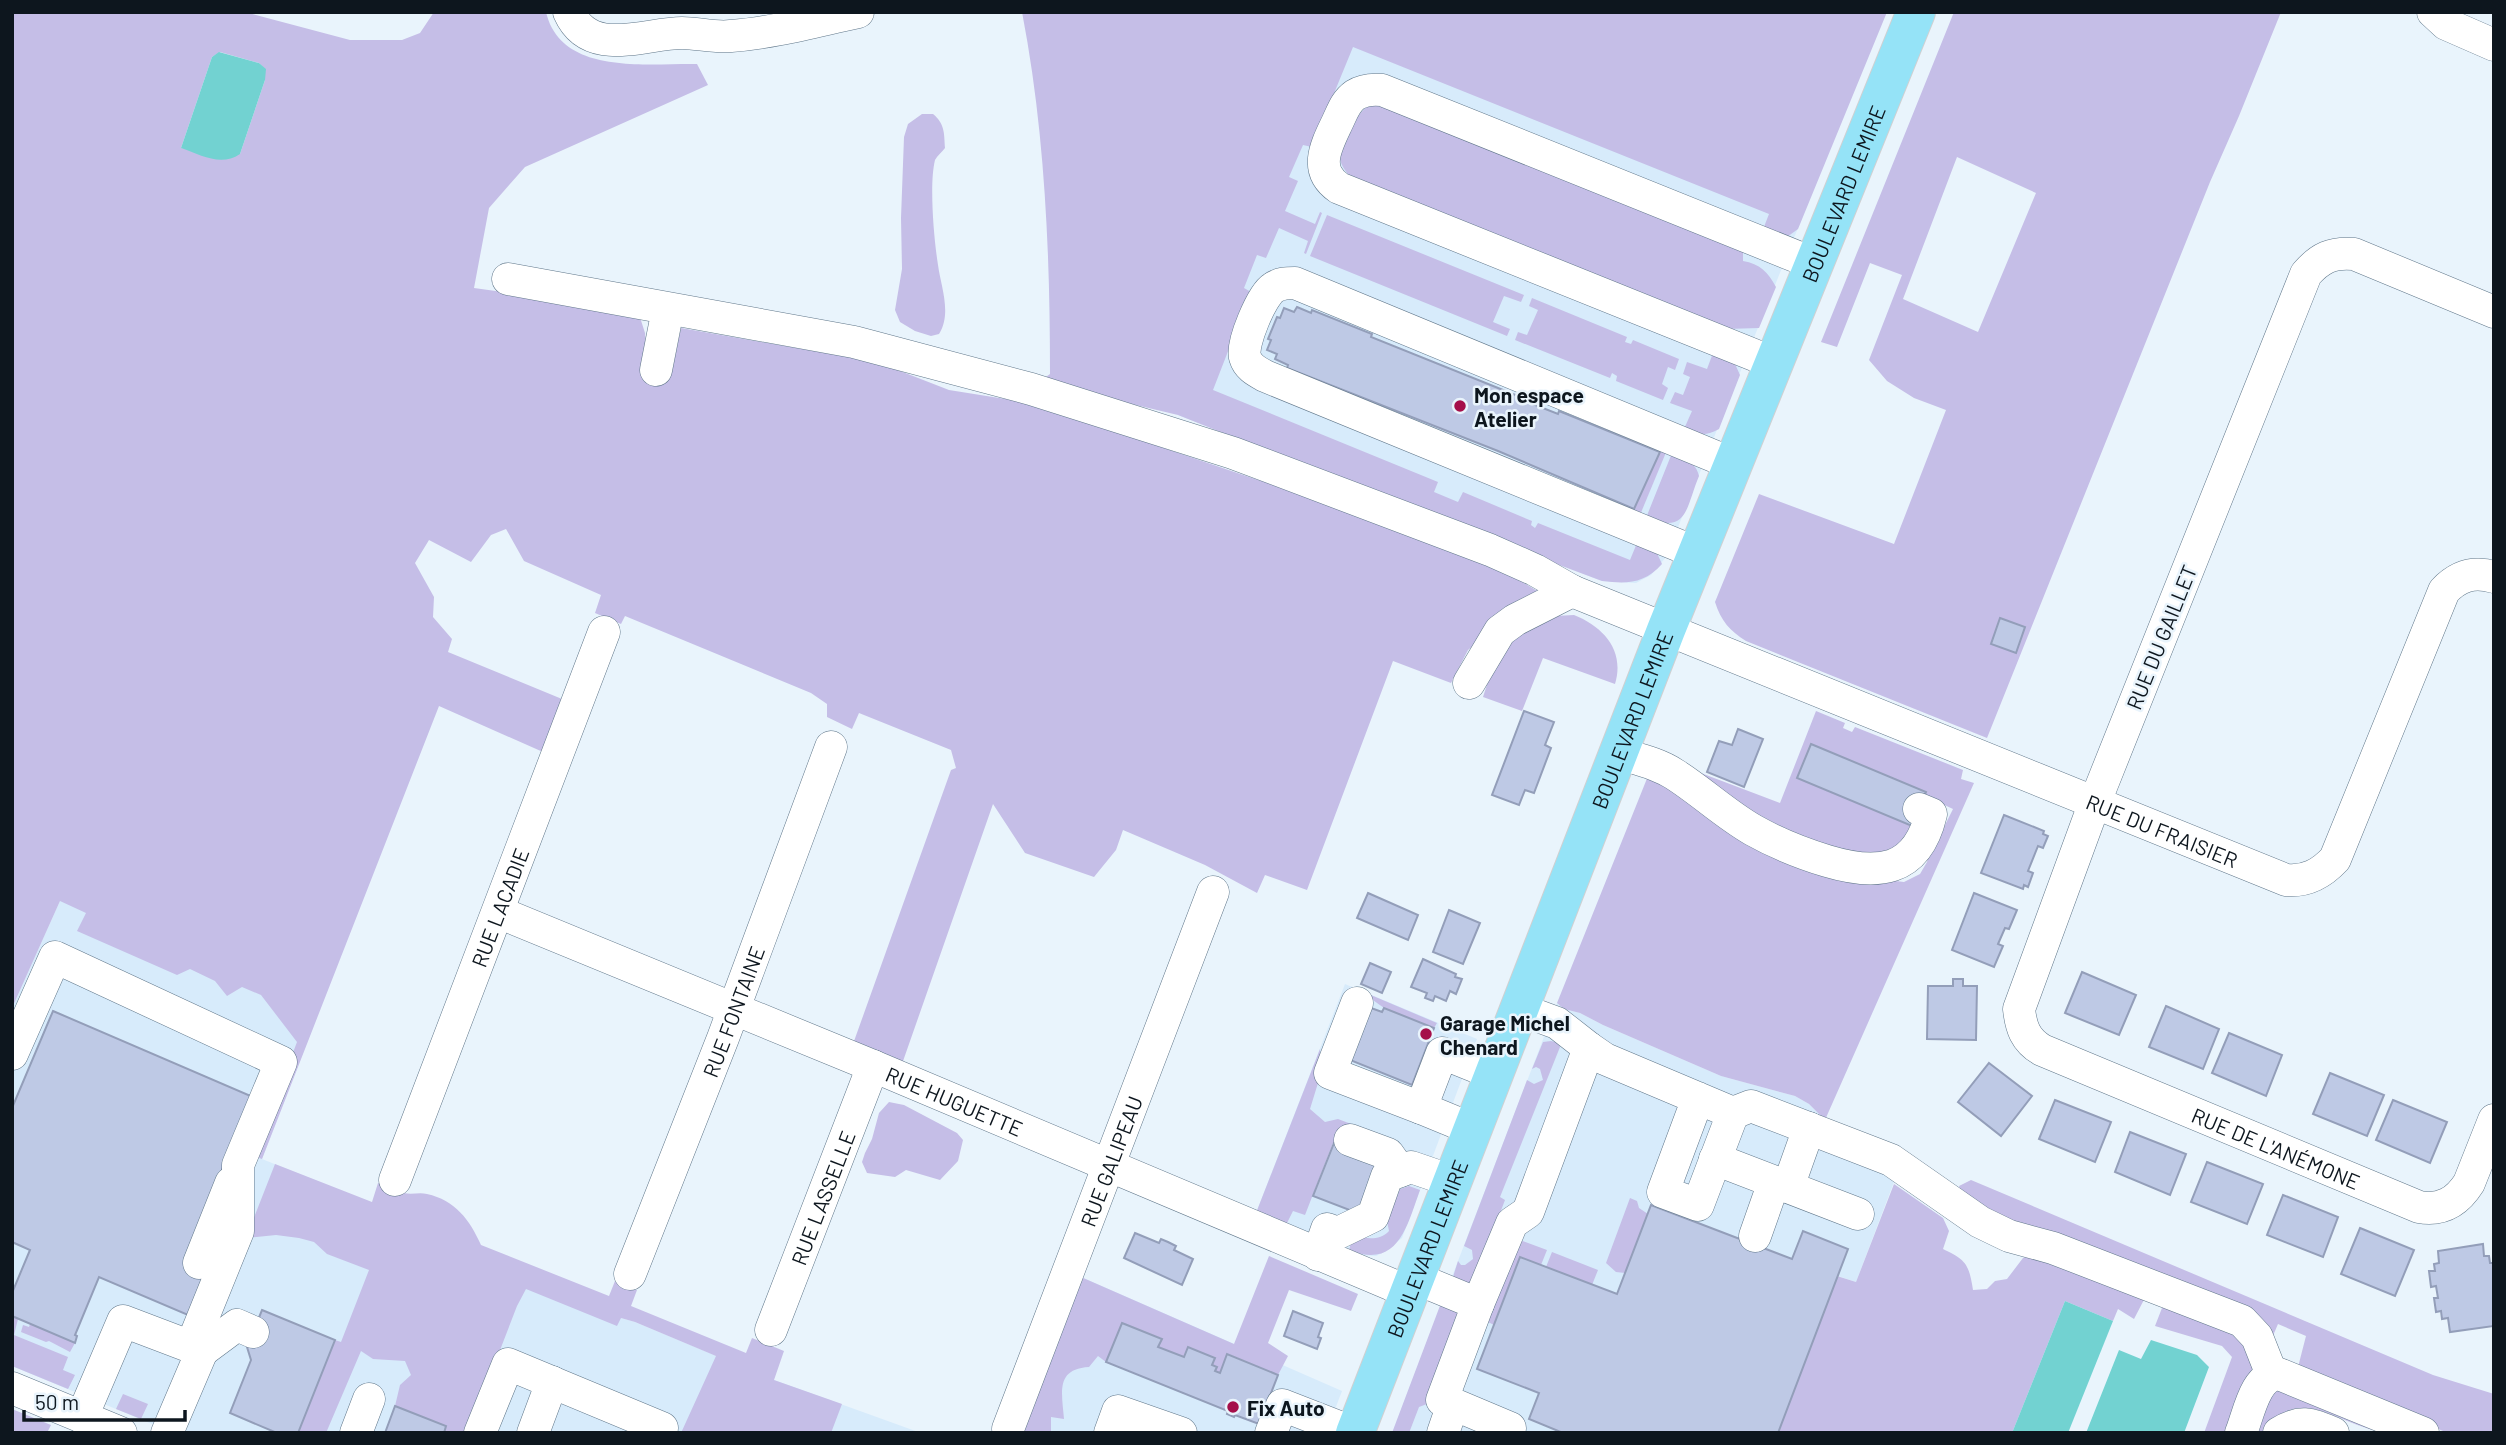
<svg xmlns="http://www.w3.org/2000/svg" width="2506" height="1445" viewBox="0 0 2506 1445" font-family="Barlow,sans-serif">
  <rect width="100%" height="100%" fill="#e9f4fc"/>
  <g fill="#d7ebfb">
    <path d="M1336,27l466,191 -136,339 -15,18 -15,8 -34,-2 -424,-166z"/>
    <path d="M72,899l243,123 -53,137 110,44 249,115 14,4 139,58 147,53h-747l-162,-67v-358l48,-107z"/>
    <path d="M1345,984l132,55 -75,199 -16,13 -10,5 -16,-1 -104,-42z"/>
    <path d="M1557,1003l7,6 16,4 23,12 118,51 74,20 14,8 16,16 80,33 -49,129 -18,-6 -60,157h-386z"/>
    <path d="M1081,1277l261,114 -16,42h-306z"/>
  </g>
  <g fill="#c5bee7" fill-rule="evenodd">
    <path d="M12,12h233l105,28h52l18,-7 14,-21h112c15,64 101,51 151,52l11,21 -183,82 -36,41 -15,80 164,23 7,22 3,36 15,11 9,-9 9,-43 196,34 72,28 82,13 227,77 39,9 185,69 57,34 -71,58 -17,33 -58,-22 -86,229 -42,-15 -8,18 -52,-28 -82,-35 -7,20 -22,27 -69,-24 -32,-49 -91,260 -49,-20 98,-274 5,-2 -5,-18 -92,-37 -7,16 -25,-12v-13l-16,-11 -186,-77 -4,8 -26,-11 6,-18 -77,-34 -18,-32 -15,6 -20,27 -42,-22 -14,23 19,34 -1,20 19,22 -4,13 114,47 -19,53 -104,-46 -177,453 -8,-3 43,-114 -36,-47 -19,-8 -15,9 -12,-15 -25,-12 -13,6 -100,-44 9,-18 -26,-12 -48,107zM220,52l39,11 6,6v11l-25,74 -59,-6 31,-91z"/>
    <path d="M1022,12h865l-89,217 -11,8 -25,-5 7,-18 -416,-167 -41,100 -9,-2 -14,32 9,4 -13,30 30,13 5,-12 2,1 -16,41 -2,-1 4,-12 -29,-13 -13,30 -9,-3 -13,33 7,4 -38,98 225,92 -4,10 24,10 5,-10 69,29 -1,4 4,3 3,-5 92,37 7,-17 19,8 6,13c-18,20 -35,20 -60,17l-144,-54 -280,-112 -139,-33 11,-8c0,-121 -5,-243 -28,-362z"/>
    <path d="M1954,12h327l-42,104 -29,66 -223,556 -241,-97c-16,-10 -25,-20 -31,-39l44,-108 135,50 52,-134 -32,-12 -27,-17 -18,-21 33,-85 -32,-12 -33,84 -16,-5zM1957,157l79,36 -58,139 -75,-33zM2000,619l25,8 -9,26 -24,-9z"/>
    <path d="M1371,103l9,1 363,148v9c17,3 25,11 33,26l-17,41 -33,1 -372,-148c-6,-7 -14,-15 -14,-24 -1,-20 17,-42 31,-54z"/>
    <path d="M922,114h11c12,10 11,19 12,34 -3,4 -8,8 -10,12 -6,24 -1,80 3,105 3,22 14,48 1,69l-8,2 -16,-5 -15,-9 -5,-12 7,-41 -1,-51 3,-81 4,-13z"/>
    <path d="M1327,215l197,80 -3,7 -17,-6 -11,26 17,7 -3,7 -197,-80z"/>
    <path d="M1532,298l95,39 -2,5 6,2 2,-4 46,19 -4,11 -7,-3 -6,17 6,4 -5,12 -47,-19 1,-5 -5,-3 -2,5 -95,-38 3,-8 9,3 11,-25 -9,-4z"/>
    <path d="M1713,353l22,11 5,11 -21,54c-14,8 -21,5 -35,0l8,-18 -22,-8 5,-11 8,3 7,-18 -7,-3 4,-12 20,7z"/>
    <path d="M1662,448l5,2 -27,65 -6,-6z"/>
    <path d="M1672,453c12,5 24,9 27,23 -14,34 -11,58 -53,42z"/>
    <path d="M1574,615c30,12 51,36 41,69l-72,-26 -21,53 -39,-14 14,-43 13,-19 45,-19z"/>
    <path d="M1816,711l29,12 -2,5 9,4 3,-5 108,43 -2,9 13,4 -149,337 -16,-16 -14,-8 -74,-20 -118,-51 -23,-12 -16,-4 -7,-6 93,-232 10,3 90,59 36,19 85,26 33,4 16,-8 7,-12 7,-24 8,-7 11,-22 -15,-7 -5,8 -12,-6 4,-12 -114,-48 -14,34 115,48 -5,19 -16,12 -22,6 -26,-2 -37,-11 -68,-35 -61,-46 -21,-13 124,47z"/>
    <path d="M1359,990l78,33 -3,5 -50,-20z"/>
    <path d="M1551,1041l8,2 1,4 -60,150 5,3 -32,84 -21,-4 6,-19 3,4h4l8,-6 -1,-9 -8,-4 63,-166 7,4 9,-4 -3,-11 -4,-2 -4,2 11,-27z"/>
    <path d="M1320,1049l2,21 -12,39 15,13 13,-3 55,21 -60,3 -28,72 -12,-4 -7,14 -30,-12z"/>
    <path d="M889,1102l15,3 53,28 6,7 -5,21 -18,19 -34,-10 -11,7 -28,-4 -5,-11 3,-9 7,-14 7,-26z"/>
    <path d="M275,1164l97,38 6,-19c8,3 18,9 26,10 8,2 15,-1 23,1 28,6 43,26 54,51l128,51 6,-15 7,7 15,2 -6,16 115,47 6,-15 32,13 -10,29 68,24 -11,29h-150l35,-77 -81,-34 -14,-4 -4,8 -91,-37 -9,17 -49,127h-24l2,-7 -51,-20 5,-21 11,-10 -6,-14 -32,-2 -12,-8 -35,82h-28l37,-93 6,2 28,-72 -42,-16 -13,-12 -15,-4 -23,-3 -30,3z"/>
    <path d="M1971,1180l462,195 61,19v39h-46l-151,-62 9,-35 -28,-12 -9,21 -303,-141 -7,-18z"/>
    <path d="M1894,1184l49,34 6,13 -6,18c23,11 26,15 30,41l14,-1 8,-8 12,-2 16,-21 14,-5 111,39 -14,27 -16,-10 -5,12 -48,-20 -53,132h-234l59,-157 19,6z"/>
    <path d="M1409,1186l11,4c-13,36 -22,80 -71,60l3,-11 3,-2c13,1 25,4 34,-6l-2,-10 13,-32z"/>
    <path d="M1630,1198l7,3 2,7 9,6 -23,59 -9,-1 -10,-9z"/>
    <path d="M1520,1240l27,10 -6,15 -21,-8 -26,68 -8,-4z"/>
    <path d="M1552,1252l46,18 -6,15 -46,-18z"/>
    <path d="M1269,1256l89,38 -7,17 -62,-21 -21,53 20,13 -10,19 -50,-21 -8,19 -5,-2 -3,-6 3,-7 -31,-1 -26,-10 3,-9 -39,-15 -16,39 -8,-6 -9,11c-34,2 -27,26 -25,52l-13,-2v16h-31l61,-156 153,67z"/>
    <path d="M2174,1302l77,38 7,31 -25,62h-29l28,-76 -10,-11 -67,-20 7,-18z"/>
    <path d="M1441,1303l19,7 -33,94 -8,3 -10,26h-17z"/>
    <path d="M12,1316l6,3 -4,16 54,22 -5,13 12,5 -7,14 -56,-23z"/>
    <path d="M30,1324l45,19 -5,9 -21,-11 -3,1 -25,-10 2,-7 6,2z"/>
    <path d="M2272,1383l122,50c-51,0 -91,-56 -133,0h-9z"/>
    <path d="M123,1394l25,10 -7,15 -25,-10z"/>
    <path d="M12,1409l39,16 -4,8h-35z"/>
  </g>
  <g fill="#72d2d1">
    <path d="M219,52l40,11 7,6 -1,11 -25,74c-19,13 -39,1 -59,-6l31,-91z"/>
    <path d="M2065,1301l48,20 -45,112h-56z"/>
    <path d="M2151,1340l46,15 12,12 -25,66h-98l33,-83 22,9z"/>
  </g>
  <g fill="#bec9e5" stroke="#939eb9" stroke-width="2">
    <path d="M1297,307l14,6 1,-3 60,24 -1,3 147,59v2l12,5 28,11 1,-3 101,41 -26,57 -136,-58 -211,-83 1,-3 -13,-6 2,-5 -10,-4 4,-10 -3,-1 9,-22 3,1 4,-10 10,4z"/>
    <path d="M2000,618l25,9 -9,26 -25,-9z"/>
    <path d="M1524,711l30,11 -9,23 6,3 -17,45 -9,-3 -6,15 -27,-10z"/>
    <path d="M1738,729l25,10 -19,48 -37,-15 12,-31 13,4z"/>
    <path d="M1811,744l115,48 -14,34 -115,-48z"/>
    <path d="M2004,815l40,16 -1,3 5,2 -5,12 -5,-2 -10,25 5,2 -5,14 -4,-2 -1,4 -42,-16z"/>
    <path d="M1368,893l50,22 -10,25 -51,-22z"/>
    <path d="M1974,893l43,17 -8,19 -4,-1 -7,16 5,2 -9,21 -42,-17z"/>
    <path d="M1449,910l31,13 -17,41 -30,-12z"/>
    <path d="M1423,959l33,15 -1,3 7,2 -6,15 -6,-3 -4,10 -11,-5 -2,5 -8,-3 2,-5 -16,-6z"/>
    <path d="M1370,963l21,9 -9,21 -21,-9z"/>
    <path d="M2082,972l54,23 -17,40 -54,-22z"/>
    <path d="M1953,979h10v7h14l-1,54 -49,-1 1,-53h25z"/>
    <path d="M2166,1006l53,23 -16,40 -54,-22z"/>
    <path d="M1371,1008l11,4 2,-4 50,20 -22,57 -62,-25z"/>
    <path d="M53,1011l200,86 -68,160 30,13 -20,48 -96,-41 -24,58 2,1 -2,7 -63,-27v-23l18,-43 -18,-8v-134z"/>
    <path d="M2229,1033l53,22 -16,41 -54,-23z"/>
    <path d="M1989,1063l43,33 -31,40 -43,-34z"/>
    <path d="M2330,1073l54,22 -17,41 -54,-22z"/>
    <path d="M2055,1100l56,22 -16,40 -56,-23z"/>
    <path d="M2393,1100l54,22 -17,41 -54,-23z"/>
    <path d="M2130,1132l56,22 -16,41 -55,-23z"/>
    <path d="M1334,1143l51,20 -20,53 -52,-20z"/>
    <path d="M2207,1162l56,22 -16,40 -56,-22z"/>
    <path d="M2283,1195l55,22 -15,40 -56,-22z"/>
    <path d="M1651,1205l141,54 11,-28 45,18 -70,184h-215l-34,-14 10,-26 -62,-24 43,-112 97,37z"/>
    <path d="M2360,1228l54,22 -19,46 -54,-22z"/>
    <path d="M1135,1233l24,10 2,-4 7,3 8,4 -2,4 19,9 -11,26 -58,-27z"/>
    <path d="M2483,1244l1,12h5l1,7h4v63l-44,6 -2,-14 -6,1 -1,-8 -5,1 -2,-14h4l-2,-12 -5,1 -2,-16h6l-1,-7 5,-1 -1,-12z"/>
    <path d="M262,1310l73,30 -37,93h-21l-47,-20 21,-53 -4,-13z"/>
    <path d="M1293,1311l30,12 -5,14 3,1 -4,11 -33,-13z"/>
    <path d="M1122,1323l40,16 -4,8 26,10 4,-10 27,11 -3,7 5,2 -2,4 5,2 7,-19 51,21 -19,49 -24,-9 -1,2 -7,-3 1,-3 -122,-49z"/>
    <path d="M395,1406l51,20 -2,7h-59z"/>
  </g>
  <g fill="none" stroke-linecap="round" stroke-linejoin="round">
    <g stroke="#60778a" stroke-width="33">
      <g id="minor">
        <path d="M569,12c21,47 76,21 113,21 16,0 32,5 49,3 42,-3 85,-15 127,-24"/>
        <path d="M2433,12l13,12 48,21"/>
        <path id="s1" d="M508,279l346,63 177,47 202,64 257,97 45,20 37,21 714,289c20,2 35,-6 49,-21l109,-268c14,-15 29,-20 50,-14"/>
        <path id="s2" d="M2494,312l-140,-58c-22,-2 -34,4 -48,20l-211,528 -76,207c2,18 6,31 23,41l377,157c22,4 38,-5 50,-24l25,-63"/>
        <path d="M1774,363l-435,-175c-26,-18 -13,-42 -2,-65 5,-10 8,-21 18,-28 8,-5 17,-6 27,-5l433,174"/>
        <path d="M656,370l12,-61"/>
        <path d="M1697,553l-432,-177c-9,-5 -17,-9 -20,-19 -4,-13 17,-62 28,-69 7,-5 14,-5 22,-5l438,181"/>
        <path d="M1469,683l31,-52 15,-11 57,-29"/>
        <path d="M1618,753c19,6 39,10 56,21 27,17 51,40 79,56 23,13 48,23 74,31 50,15 90,12 104,-47l-12,-5"/>
        <path id="s3" d="M498,912l375,154 536,226"/>
        <path d="M1357,1003l-27,70 91,35"/>
        <path d="M1589,1048l16,11 128,54 -35,92 -35,-13 35,-94"/>
        <path d="M12,1054l43,-97 226,105 -43,103v66l-47,116"/>
        <path d="M1733,1113l18,-7 140,54 89,62 29,14 44,12 189,73 15,16 15,38"/>
        <path d="M1472,1129l-51,-21 21,-55 52,21"/>
        <path d="M1350,1140l38,14 12,17"/>
        <path d="M1715,1159l143,55"/>
        <path id="s4" d="M395,1180l209,-548"/>
        <path d="M1788,1187l21,-59"/>
        <path d="M1755,1236l19,-54"/>
        <path d="M1318,1255l9,-26 11,4 35,-17 14,-40 24,-9 41,14"/>
        <path d="M199,1263l32,-80"/>
        <path id="s5" d="M630,1274l93,-236 108,-291"/>
        <path d="M1415,1278l63,26 -36,96 11,4"/>
        <path d="M1478,1304l34,-81 16,-11 61,-164 -32,-25 -38,-14"/>
        <path id="s6" d="M771,1330l102,-264"/>
        <path d="M202,1351l35,-26 16,7"/>
        <path d="M12,1388l109,45"/>
        <path d="M82,1417l41,-96 79,30 -35,82"/>
        <path id="s7" d="M1008,1429l205,-537"/>
        <path d="M356,1433l13,-34"/>
        <path d="M480,1433l28,-69 154,64 -2,5"/>
        <path d="M533,1433l19,-51"/>
        <path d="M1110,1433l8,-22 63,22"/>
        <path d="M1271,1433l11,-28 72,28"/>
        <path d="M1443,1433l10,-29 57,24 -1,5"/>
        <path d="M2241,1433c8,-20 14,-58 38,-59l144,59"/>
        <path d="M2279,1433c22,-14 32,-9 54,0"/>
      </g>
    </g>
    <g stroke="#cfd0d2" stroke-width="40">
      <g id="major">
        <path id="s8" d="M1355,1433l311,-803 250,-618"/>
      </g>
    </g>
    <use href="#minor" stroke="#fff" stroke-width="32"/>
    <use href="#major" stroke="#95e3f7" stroke-width="38"/>
  </g>
  <g fill="#a50f4a" stroke="#e9f4fc" stroke-width="2.5">
    <circle cx="1460" cy="406" r="7"/>
    <circle cx="1426" cy="1034" r="7"/>
    <circle cx="1233" cy="1407" r="7"/>
  </g>
  <g text-anchor="middle" dominant-baseline="central" stroke-width="5" stroke-linejoin="round" paint-order="stroke">
    <g font-size="21" fill="#0d161e" stroke="#e9f4fc">
      <text stroke="none"><textPath href="#s8" startOffset="1332">BOULEVARD LEMIRE</textPath></text>
      <text transform="translate(2161 637) rotate(-68)">RUE DU GAILLET</text>
      <text stroke="none"><textPath href="#s8" startOffset="765">BOULEVARD LEMIRE</textPath></text>
      <text stroke="none"><textPath href="#s1" startOffset="1750">RUE DU FRAISIER</textPath></text>
      <text stroke="none"><textPath href="#s4" startOffset="292">RUE LACADIE</textPath></text>
      <text stroke="none"><textPath href="#s5" startOffset="282">RUE FONTAINE</textPath></text>
      <text stroke="none"><textPath href="#s3" startOffset="494">RUE HUGUETTE</textPath></text>
      <text stroke="none"><textPath href="#s2" startOffset="1298">RUE DE L'ANÉMONE</textPath></text>
      <text stroke="none"><textPath href="#s7" startOffset="287">RUE GALIPEAU</textPath></text>
      <text stroke="none"><textPath href="#s6" startOffset="142">RUE LASSELLE</textPath></text>
      <text stroke="none"><textPath href="#s8" startOffset="198">BOULEVARD LEMIRE</textPath></text>
    </g>
    <g font-size="21" font-weight="bold" fill="#0d161e" stroke="#e9f4fc" text-anchor="start">
      <text x="1474" y="394">Mon espace<tspan x="1474" dy="24">Atelier</tspan></text>
      <text x="1440" y="1022">Garage Michel<tspan x="1440" dy="24">Chenard</tspan></text>
      <text x="1247" y="1407">Fix Auto</text>
    </g>
  </g>
  <rect width="2506" height="1445" fill="none" stroke="#0d161e" stroke-width="28"/>
  <path d="M24 1410v10h161v-10" fill="none" stroke="#0d161e" stroke-width="3.5"/>
  <text x="35" y="1410" font-size="21" fill="#0d161e" stroke="#e9f4fc" stroke-width="5" paint-order="stroke">50 m</text>
</svg>
